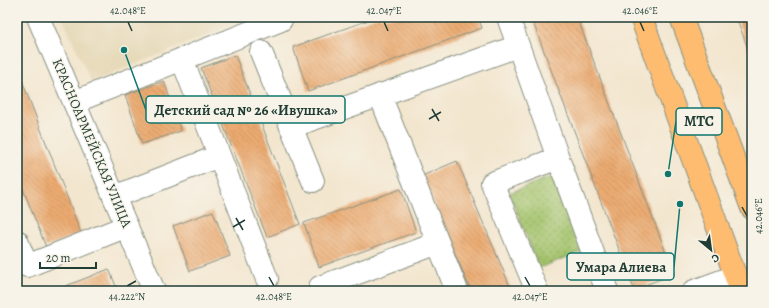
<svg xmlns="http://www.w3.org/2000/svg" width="769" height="308" viewBox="0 0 769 308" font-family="Alegreya,serif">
  <defs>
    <pattern id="park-dots" width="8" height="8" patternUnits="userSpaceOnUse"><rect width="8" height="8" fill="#a3c36b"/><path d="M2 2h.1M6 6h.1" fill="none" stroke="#84a059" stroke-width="1.8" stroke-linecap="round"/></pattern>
    <pattern id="building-back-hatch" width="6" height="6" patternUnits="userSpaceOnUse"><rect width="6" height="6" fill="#ecab71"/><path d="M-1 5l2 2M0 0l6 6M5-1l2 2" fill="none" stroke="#bf8c5e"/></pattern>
  </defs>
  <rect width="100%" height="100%" fill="#f7f3e8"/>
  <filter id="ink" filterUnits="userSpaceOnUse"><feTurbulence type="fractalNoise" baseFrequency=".025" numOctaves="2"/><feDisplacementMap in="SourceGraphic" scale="8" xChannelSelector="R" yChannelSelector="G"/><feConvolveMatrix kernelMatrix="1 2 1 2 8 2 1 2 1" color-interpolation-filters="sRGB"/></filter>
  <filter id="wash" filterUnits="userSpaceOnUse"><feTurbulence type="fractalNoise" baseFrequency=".012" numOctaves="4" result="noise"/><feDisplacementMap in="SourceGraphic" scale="16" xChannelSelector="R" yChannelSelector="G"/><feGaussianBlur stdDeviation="0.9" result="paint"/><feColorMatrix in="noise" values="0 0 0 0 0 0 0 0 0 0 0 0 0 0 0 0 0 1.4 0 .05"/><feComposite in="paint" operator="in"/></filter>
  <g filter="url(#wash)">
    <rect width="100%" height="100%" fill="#f3e6cf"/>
    <path fill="#e7daba" d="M62,17h191l-162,65z"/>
    <path fill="url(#park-dots)" stroke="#618050" d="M553,176l30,75 -44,17 -30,-75z"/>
    <g id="blocks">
      <g fill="url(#building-back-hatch)">
        <path d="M377,17h101l4,11 -174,63 -15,-44z"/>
        <path d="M531,17h46l97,257 -40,15z"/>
        <path d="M736,17h16v42z"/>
        <path d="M235,55l65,169 -33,13 -66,-169z"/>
        <path d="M17,68l64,165 -35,14 -29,-73z"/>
        <path d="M164,81l17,50 -39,13 -17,-49z"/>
        <path d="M457,161l55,130h-41l-49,-115z"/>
        <path d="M401,189l15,43 -97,35 -15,-44z"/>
        <path d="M213,211l17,45 -40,15 -17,-45z"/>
        <path d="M109,269l9,22h-65z"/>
      </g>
    </g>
  </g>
  <g filter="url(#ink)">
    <use href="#blocks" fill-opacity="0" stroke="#899282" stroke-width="1"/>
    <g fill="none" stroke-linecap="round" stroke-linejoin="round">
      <g stroke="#899282" stroke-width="24">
        <g id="minor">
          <path d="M38,17l116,274"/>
          <path d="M508,17l50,141 -66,25 45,108"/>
          <path d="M261,52l52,129"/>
          <path d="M182,59l85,220"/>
          <path d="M380,95l58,148"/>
          <path d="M74,102l207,-82"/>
          <path d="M291,127l227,-81"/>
          <path d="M558,158l49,133"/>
          <path d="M114,197l105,-41"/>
          <path d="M17,241l10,25 100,-40"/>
          <path d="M320,287l118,-44 19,48"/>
          <path d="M694,291l41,-15"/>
        </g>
      </g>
      <g stroke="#899282" stroke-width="24">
        <g id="major">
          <path d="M641,17l100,274"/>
          <path d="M681,17l71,191"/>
        </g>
      </g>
      <use href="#minor" stroke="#fff" stroke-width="22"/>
      <use href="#major" stroke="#febc70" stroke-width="22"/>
    </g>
  </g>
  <path fill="none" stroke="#1f3d34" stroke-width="1.5" d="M128,22l4,9M384,22l4,9M640,22l4,9M432,109l7,12M429,119l12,-7M742,207l5,9M236,218l7,12M233,227l12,-7M269,277l5,9M525,277l5,9M127,286l9,-5"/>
  <g text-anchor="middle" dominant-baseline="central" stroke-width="3" stroke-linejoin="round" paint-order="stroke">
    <g font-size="14" fill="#1f3d34" stroke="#f7f3e8">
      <text transform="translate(92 143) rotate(67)">КРАСНОАРМЕЙСКАЯ УЛИЦА</text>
    </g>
  </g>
  <path fill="none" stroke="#0f766e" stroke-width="1.5" d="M124 50L146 110M668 174L676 121M680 204L674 267"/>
  <g fill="#0f766e" stroke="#f7f3e8" stroke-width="1.5">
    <circle cx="124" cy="50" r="4"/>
    <circle cx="668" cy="174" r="4"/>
    <circle cx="680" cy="204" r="4"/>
  </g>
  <g fill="#f7f3e8" stroke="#0f766e" stroke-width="1.5">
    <rect x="146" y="96" width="199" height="27" rx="4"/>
    <rect x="676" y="108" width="46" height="27" rx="4"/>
    <rect x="567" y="253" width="107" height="27" rx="4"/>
  </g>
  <g font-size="15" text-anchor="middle" font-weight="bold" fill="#1f3d34">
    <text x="246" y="115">Детский сад № 26 «Ивушка»</text>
    <text x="699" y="126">МТС</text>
    <text x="621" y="272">Умара Алиева</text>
  </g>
  <rect width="769" height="308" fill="none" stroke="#f7f3e8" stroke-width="44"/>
  <g transform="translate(711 250) rotate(151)" stroke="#f7f3e8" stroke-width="3" paint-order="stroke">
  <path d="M0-3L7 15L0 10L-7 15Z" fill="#1f3d34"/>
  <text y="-6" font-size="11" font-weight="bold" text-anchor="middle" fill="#1f3d34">С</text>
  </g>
  <path d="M40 262v6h56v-6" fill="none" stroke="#1f3d34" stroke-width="2"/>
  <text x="46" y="262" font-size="12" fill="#1f3d34" stroke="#f7f3e8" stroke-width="3" paint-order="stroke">20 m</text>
  <rect x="22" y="22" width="725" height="264" fill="none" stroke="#1f3d34" stroke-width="1.5"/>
  <g font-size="10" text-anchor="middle" fill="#1f3d34">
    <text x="128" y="14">42.048°E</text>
    <text x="384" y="14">42.047°E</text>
    <text x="640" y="14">42.046°E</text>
    <text transform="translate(758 216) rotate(-90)" y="4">42.046°E</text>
    <text x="127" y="300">44.222°N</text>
    <text x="274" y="300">42.048°E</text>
    <text x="530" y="300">42.047°E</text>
  </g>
</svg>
